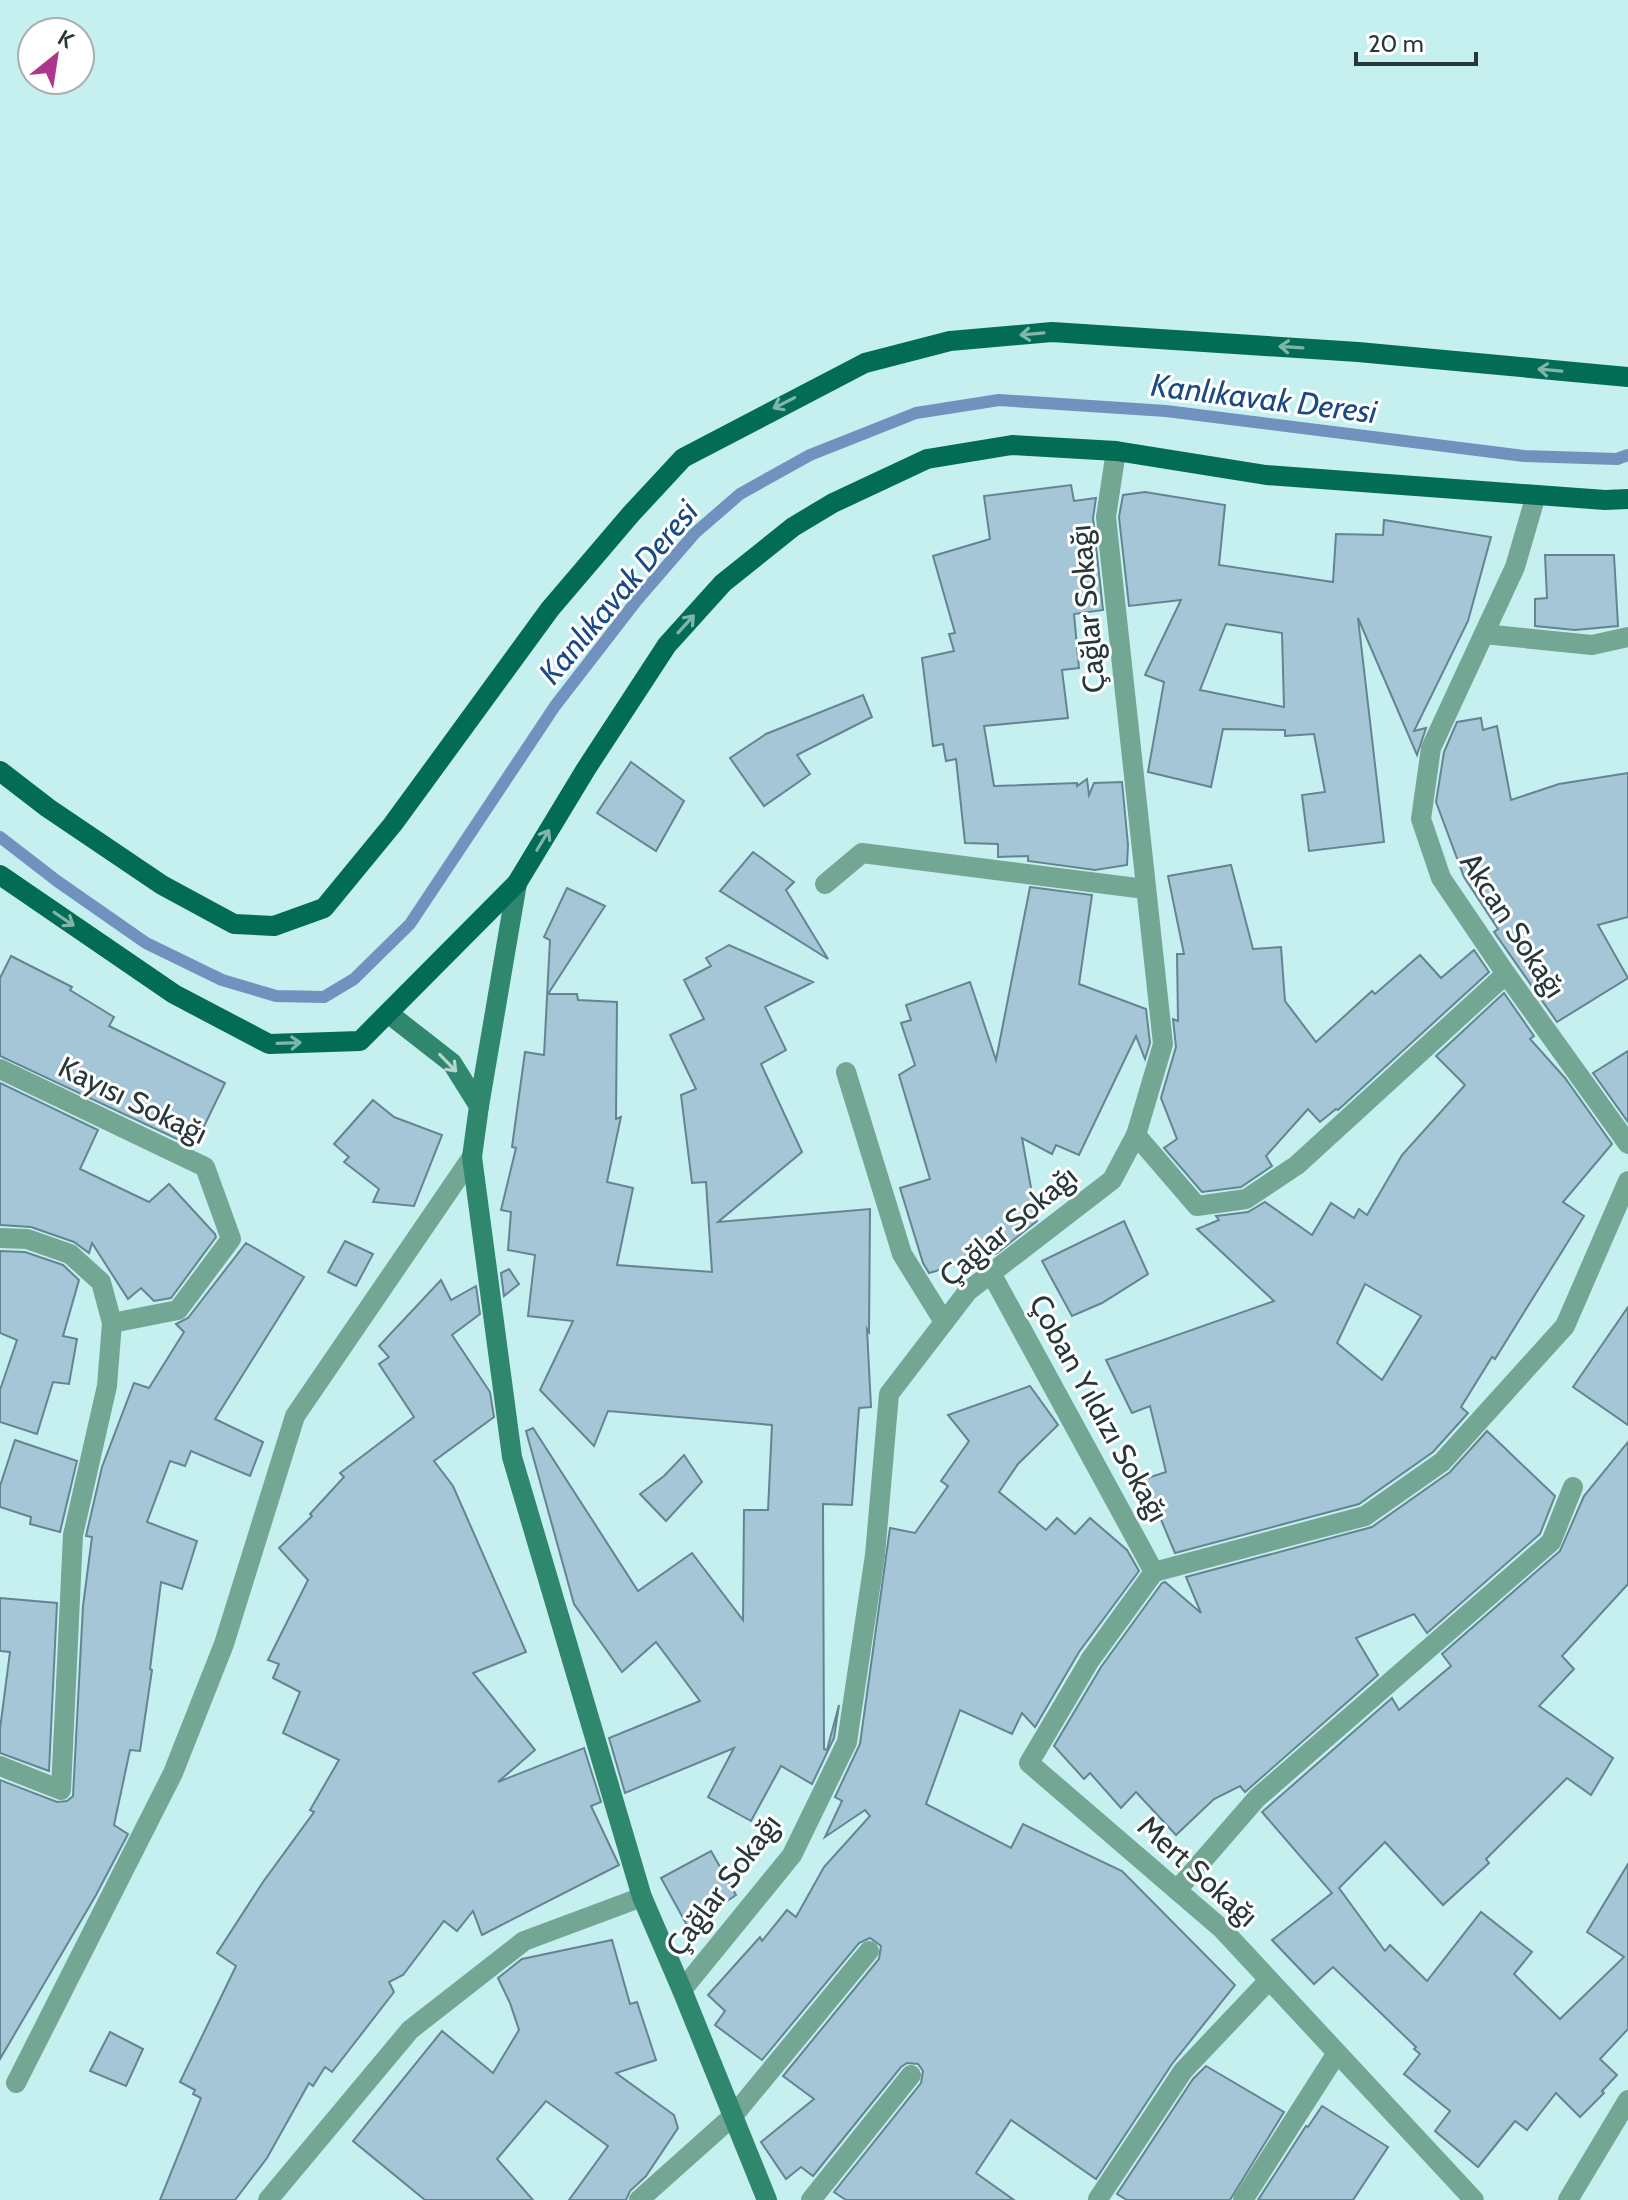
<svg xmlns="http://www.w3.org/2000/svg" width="1628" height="2200" viewBox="0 0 1628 2200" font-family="Cabin,sans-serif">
  <rect width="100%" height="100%" fill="#c6eff0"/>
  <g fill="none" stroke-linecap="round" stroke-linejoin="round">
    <path stroke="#7192be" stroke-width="12" d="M0,837l57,44 89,62 76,37 54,16 48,1 30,-18 56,-55 145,-218 82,-106 58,-67 45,-39 70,-39 106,-42 83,-13 167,11 358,45 93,3 11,-4"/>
  </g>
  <g fill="#a4c6d6" stroke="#648492" stroke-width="2" fill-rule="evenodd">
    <path d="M1071,485l3,16 22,-3 -3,20 10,92 -29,4 5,54 -17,2 6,48 -84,8 10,60 83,-3v3l10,-7 2,16 5,-12 28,-1 6,63 -1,20 -32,5 -67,-9v-5l-30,1v-13l-33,-1 -9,-84 -10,2 -3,-17 -10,2 -11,-88 32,-7 -5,-17 6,-1 -22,-77 57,-17 -6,-43z"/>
    <path d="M1145,492l80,13 -6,60 114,17 3,-48 47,1 1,-15 107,17 -23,84 -54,110 12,-3 -9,27 -59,-137 26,224 -75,9 -7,-56 23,-3 -11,-58 -29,2v-6l-62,-1 -12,58 -63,-15 16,-90 -19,-7 36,-75 -52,6 -10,-89 4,-22zM1226,624l56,9 2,74 -84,-17z"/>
    <path d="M1545,555h69l4,71 -43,4 -40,-4v-27l12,-1z"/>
    <path d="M863,695l9,22 -75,38 13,19 -46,32 -34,-48 36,-24z"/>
    <path d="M1481,718l2,12 14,-4 14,74 48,-16 69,-11v144l-30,8 30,53 -71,44 -63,-90 4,-3 -34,-52 -28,-75 8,-50 13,-30z"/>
    <path d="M631,762l53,39 -28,50 -59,-38z"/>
    <path d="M753,852l41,30 -8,8 42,69 -108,-68z"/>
    <path d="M1231,865l22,84 28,-2 4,54 31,41 56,-51 3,3 45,-39 21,23 33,-28 15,22 -151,138 -2,-1 -16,13 -12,-13 -42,47 6,10 -31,21 -39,5 -38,-44 13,-9 -16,-41 15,-51 -3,-28 5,2 -1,-67h7l-16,-78z"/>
    <path d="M1030,887l62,8 -13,89 67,25 4,34 -5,16 -9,-23 -57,119 -23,-10 -4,9 -30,-16 15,83 -40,32 -68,20 -6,-10 -23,-75 30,-9 -31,-104 16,-10 -14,-42 10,-3 -5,-15 64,-23 26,78z"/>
    <path d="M567,888l38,18 -57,88h29l1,6 39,2 -1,117 5,-2 -14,65 26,6 -16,77 95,7 -6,-90 -14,1 -11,-88 15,-6 -26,-54 34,-16 -20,-39 27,-14 -5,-8 23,-13 84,37 -48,25 21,43 -25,14 41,88 -84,70 152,-13 -1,123 -2,-3 4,78 -12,1 -7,97 -29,-1 1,245 3,1 12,-45 -5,33 -22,46 -31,-18 -30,55 -43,-24 26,-49 -109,45 -16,-55 91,-37 -44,-59 -34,30 -48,-68 -48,-173 7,-3 105,163 54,-38 51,67 1,-110h24l4,-85 -164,-14 -14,35 -54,-56 33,-69 -45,-5 7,-61 -27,-5 3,-38 -10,-2 15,-62 -4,-1 13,-95 19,3 6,-115 -6,-3z"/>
    <path d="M11,956l61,31 -2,3 44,27 -5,9 116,57 -31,64 -194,-91v-78z"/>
    <path d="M1504,993l30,43 -4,3 35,39 47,66 -49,58 21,14 -89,143 -3,-2 -31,50 7,6 -35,39 -74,52 -184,49 -31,-74 22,-7 -16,-66 -18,7 -26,-53 168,-59 -77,-72 22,-9 -3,-4 32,-4 17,-10 47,33 19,-32 23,15 5,-9 8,6 35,-60 63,-70 -29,-29zM1365,1284l56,32 -39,64 -45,-37z"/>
    <path d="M1628,1051v71l-35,-49z"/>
    <path d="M0,1083l98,47 -18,39 69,33 20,-18 46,50 1,3 -45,61 -17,3 -13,-13 -13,11 -36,-56 -3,10 -15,-11 -43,-15 -31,-2z"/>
    <path d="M373,1100l21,17 48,18 -28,71 -41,-4 6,-13 -35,-27 5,-5 -15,-13z"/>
    <path d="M1124,1221l24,53 -46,29 -30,13 -30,-55z"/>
    <path d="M345,1241l28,13 -17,32 -28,-14z"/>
    <path d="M246,1243l58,34 -89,142 48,23 -13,34 -59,-25 -6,15 -15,-5 -23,61 50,19 -15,48 -21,-7 -11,87 2,1 -12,81 -10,-1 -16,75 14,9 -32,61 -96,164v-279l57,22 10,-1 6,-5 10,-190 9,-69 -6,-1 16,-69 32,-84 15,5 35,-56 -8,-8 12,-6z"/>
    <path d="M0,1251l25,1 38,13 16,15 -16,56 14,3 -8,45 -16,-2 -16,52 -37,-12v-32l17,-50 -17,-7z"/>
    <path d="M509,1269l10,15 -15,12 -3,-23z"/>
    <path d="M441,1280l10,20 25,-14 4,28 -28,21 38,57 4,25 -60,44 19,25 73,166 -53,21 62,77 -37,32 86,-34 17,54 -10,4 28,59 -137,70 -9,-24 -16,20 -13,-10 -41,54 -14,7 5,10 -62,80 -7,-5 -12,19 -4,-3 -42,75 -32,42h-75l41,-102 -8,-4 2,-4 -15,-8 56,-116 -19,-13 46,-71 51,-70 -4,-2 29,-50 -56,-27 17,-41 -27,-14 6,-14 -11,-4 40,-80 -29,-32 33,-32 -2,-2 34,-37 -4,-4 74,-56 -35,-53 10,-7 -10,-11z"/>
    <path d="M1628,1307v118l-55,-38z"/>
    <path d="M1030,1386l28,39 -40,39 -19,28 47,38 11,-12 18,16 15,-16 37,32 12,21 -60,81 -44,75 -13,-14 -10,21 -52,-24 -34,94 85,44 12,-24 99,47 113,114 -63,79 -76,115 -85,-59 -35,53 38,27h-168l-12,-8 87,-109 2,-12 -5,-7 -11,-1 -6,4 -88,109 -12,-9 -15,12 -25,-37 53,-43 -31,-23 96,-117 2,-13 -11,-8 -11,5 -97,117 -47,-35 10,-14 -17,-16 52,-58 2,4 25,-31 9,7 28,-50 46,-51 -5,-6 -40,27 17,-36 -7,-4 25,-53 30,-216 25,5 33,-47 -7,-5 28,-40 -21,-26z"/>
    <path d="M1487,1431l68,65 -15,38 -113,99 -13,-19 -58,24 22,37 -133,117 -5,-6 -26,13 -38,36 -40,-43 -15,16 -31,-35 -6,6 -30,-33 47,-79 61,-84 3,-1 36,31 -15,-36 186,-50 78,-55z"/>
    <path d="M15,1440l62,21 -17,71 -30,-8 1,-7 -31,-10v-21z"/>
    <path d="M1628,1442v142l-66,72 12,13 -35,37 74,52 -22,37 -24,-17 -81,81 3,4 -46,42 -58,-63 -46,46 46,63 5,-6 37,36 54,-69 51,40 -18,22 46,45 64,-62 -37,-25 41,-68v165l-28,30 17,16 -15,16 2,2 -24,24 -24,-24 -29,37 -12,-9 -37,46 -43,-36 15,-20 -46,-37 16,-20 -6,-5 2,-2 -83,-80 -19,17 -42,-44 60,-47 -70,-81 130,-114 7,12 52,-44 -9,-12 118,-103 24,-55z"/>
    <path d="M684,1455l18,27 -36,39 -26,-27 24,-18z"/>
    <path d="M0,1598l57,5 -8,168 -49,-18v-24l10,-77 -10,-1z"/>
    <path d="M711,1851l25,44 -48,32 -27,-49z"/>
    <path d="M612,1940l18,64 7,-2 19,58 -40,13 58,42 4,13 -32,48 -16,15 -4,9h-57l39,-54 -62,-45 -49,58 36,41h-108l-72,-59 89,-110 51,42 26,-43 -9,-27 -12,-25 24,-19z"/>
    <path d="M110,2032l33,17 -17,37 -36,-15z"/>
    <path d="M1206,2066l78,46 -54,88h-103l-10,-6 76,-115z"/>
    <path d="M1322,2106l66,41 -35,53h-95l48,-74 2,1z"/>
  </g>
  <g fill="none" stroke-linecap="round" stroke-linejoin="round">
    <g stroke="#73a794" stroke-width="20">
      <path d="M1536,495l-21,72 -84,181 -10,71 20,59 65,96 122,170"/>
      <path d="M1484,634l108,11 36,-8"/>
      <path d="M825,884l37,-31 283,36"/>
      <path d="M0,1069l205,98 26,72 -53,71 -66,13"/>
      <path d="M846,1072l56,182 42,68"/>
      <path d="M1136,1135l61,71 49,-7 51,-34 209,-191"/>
      <path d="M0,1238l27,1 43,15 31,28 11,41 -5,63 -34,149 -12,255 -61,-24"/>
      <path d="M991,1273l163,299"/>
      <path d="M1154,1572l-64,88 -61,103 193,166 252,271"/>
      <path d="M1154,1572l211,-56 77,-54 123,-136 63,-145"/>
      <path d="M1177,1890l80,-92 294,-256 22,-55"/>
      <path d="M682,1990l110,-135 55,-113 28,-187 14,-161 79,-103 144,-111 24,-45 27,-91 -57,-527 10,-66"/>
      <path d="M16,2083l157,-310 51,-129 71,-228 177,-259"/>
      <path d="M1098,2199l85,-128 86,-91"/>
      <path d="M268,2200l142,-170 114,-89 118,-44"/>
      <path d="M639,2200l94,-84 136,-165"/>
      <path d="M811,2200l100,-125"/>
      <path d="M1243,2200l94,-147"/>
      <path d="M1568,2200l60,-100"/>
    </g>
    <g stroke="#2f876d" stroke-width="20">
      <path d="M388,1013l64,50 27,43 38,-223"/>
      <path d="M479,1106l-7,51 40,300 130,440 40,93 85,210"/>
    </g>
    <g stroke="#026c54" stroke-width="20">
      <path d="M0,771l48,37 114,77 72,39 40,2 50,-18 69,-84 157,-215 81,-95 52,-56 182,-95 85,-22 102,-9 306,20 270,25"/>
      <path d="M0,875l174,119 95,50 91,-3 157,-158 69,-114 81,-124 56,-62 70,-56 40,-24 94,-44 85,-14 104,6 150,24 339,25 23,-1"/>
    </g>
  </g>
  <defs><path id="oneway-shaft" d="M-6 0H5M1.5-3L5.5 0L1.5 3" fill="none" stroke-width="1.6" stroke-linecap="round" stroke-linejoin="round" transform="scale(2)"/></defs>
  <g stroke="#80b6aa">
    <use href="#oneway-shaft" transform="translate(1032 334) rotate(175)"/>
    <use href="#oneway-shaft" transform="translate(1291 347) rotate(-176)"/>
    <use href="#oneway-shaft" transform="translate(1550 370) rotate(-175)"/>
    <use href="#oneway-shaft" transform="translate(784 403) rotate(153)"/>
    <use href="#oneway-shaft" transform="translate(686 624) rotate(-48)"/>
    <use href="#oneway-shaft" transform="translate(543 840) rotate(-59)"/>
    <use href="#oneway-shaft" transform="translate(64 919) rotate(34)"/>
    <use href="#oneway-shaft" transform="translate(289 1043) rotate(-2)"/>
  </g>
  <use stroke="#b6d5cc" href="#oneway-shaft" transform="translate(448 1063) rotate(46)"/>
  <g text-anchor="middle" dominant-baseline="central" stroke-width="6" stroke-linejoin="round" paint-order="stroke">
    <g font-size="30" fill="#283839" stroke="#fff">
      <text transform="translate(1087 609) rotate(-95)">Çağlar Sokağı</text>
      <text transform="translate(1513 925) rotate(57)">Akcan Sokağı</text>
      <text transform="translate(133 1100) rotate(26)">Kayısı Sokağı</text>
      <text transform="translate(1008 1226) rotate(-40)">Çağlar Sokağı</text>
      <text transform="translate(1099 1408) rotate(61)">Çoban Yıldızı Sokağı</text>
      <text transform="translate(1198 1871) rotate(42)">Mert Sokağı</text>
      <text transform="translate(723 1885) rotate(-53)">Çağlar Sokağı</text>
    </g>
    <g font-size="32" font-style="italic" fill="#1b4981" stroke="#fff">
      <text transform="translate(1264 398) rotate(7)">Kanlıkavak Deresi</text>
      <text transform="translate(618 592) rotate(-50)">Kanlıkavak Deresi</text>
    </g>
  </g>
  <g transform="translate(56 56) rotate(30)"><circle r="38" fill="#ffffff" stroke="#a9afb0" stroke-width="2"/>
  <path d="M0-6L14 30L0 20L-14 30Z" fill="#ae378c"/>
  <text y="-12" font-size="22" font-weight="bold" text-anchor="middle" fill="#283839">K</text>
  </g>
  <path d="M1356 52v12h120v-12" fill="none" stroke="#283839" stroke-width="4"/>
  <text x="1368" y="52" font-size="24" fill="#283839" stroke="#ffffff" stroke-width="6" paint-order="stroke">20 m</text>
</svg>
